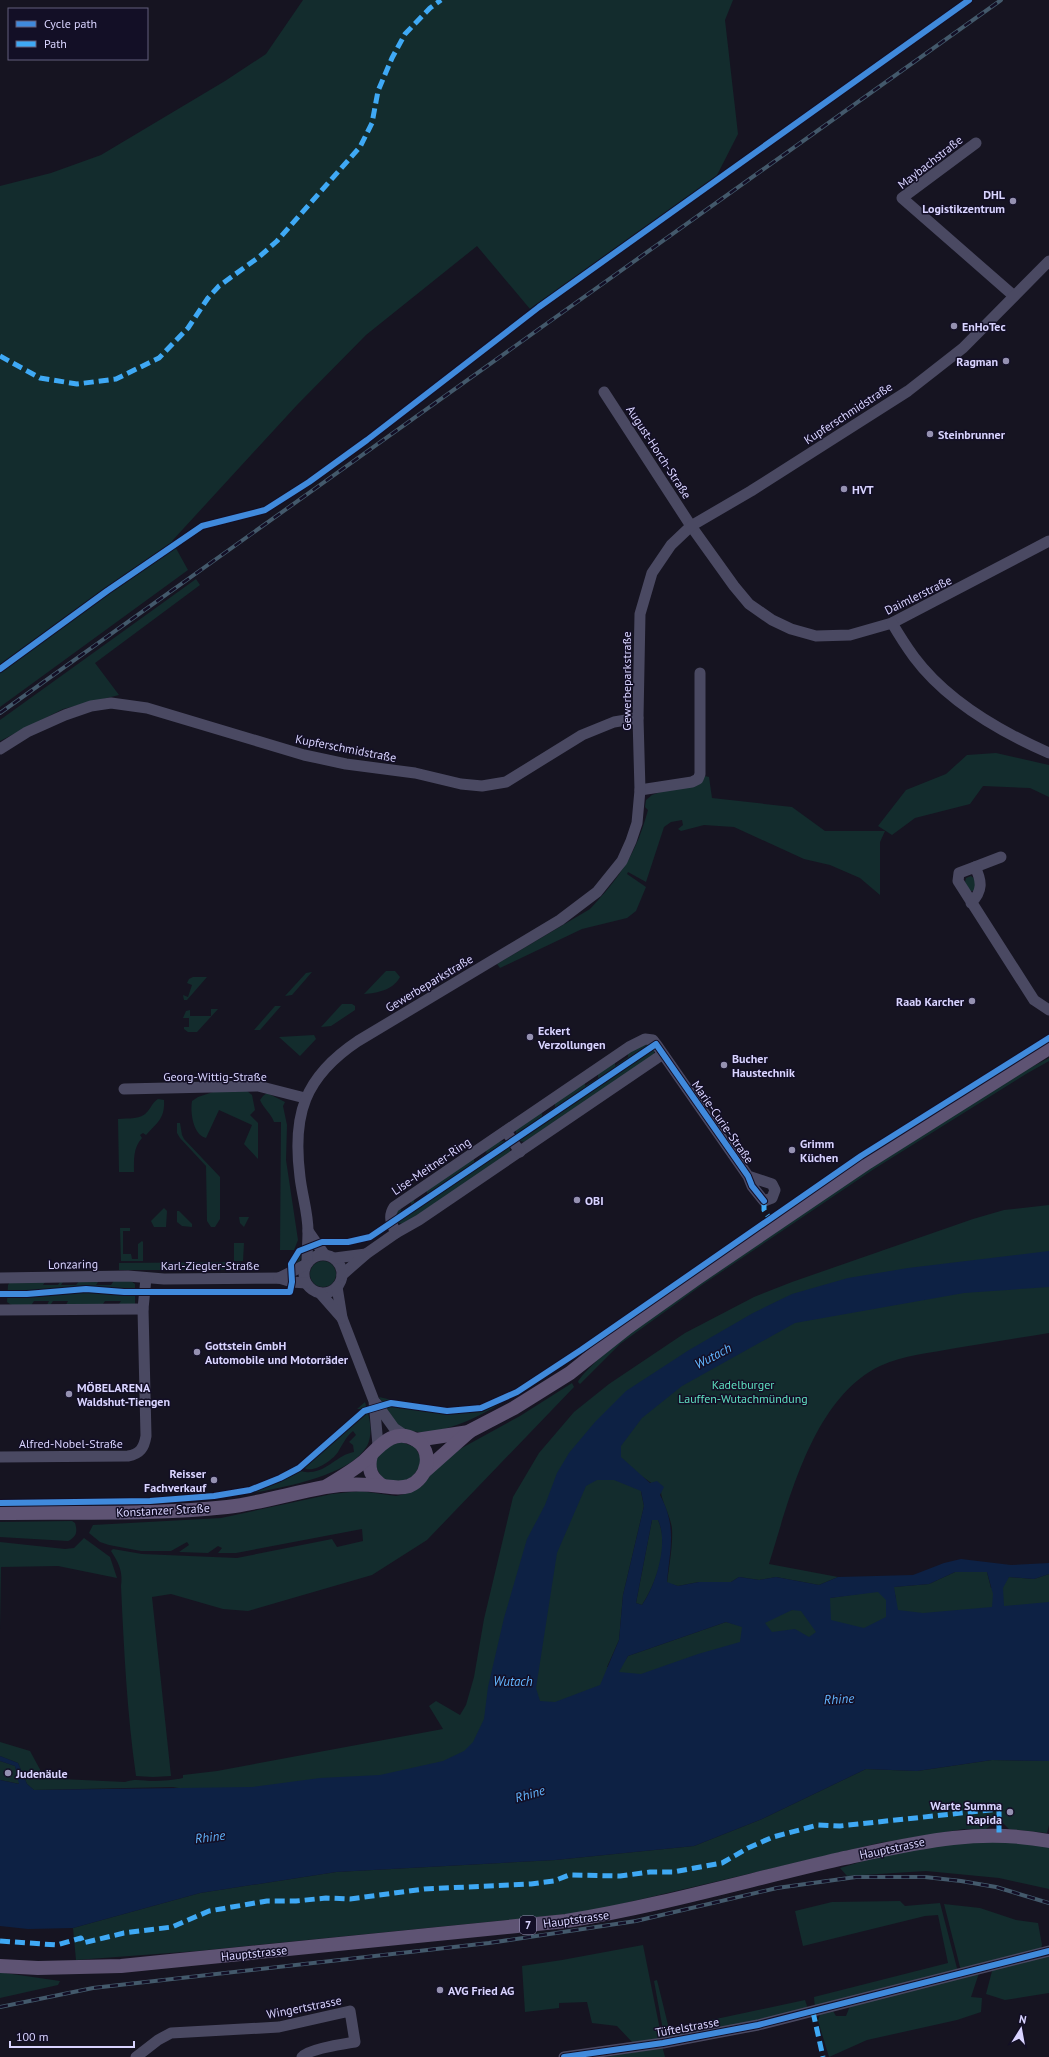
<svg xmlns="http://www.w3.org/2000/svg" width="1049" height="2057" viewBox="0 0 1049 2057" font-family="'PT Sans',sans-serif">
  <rect width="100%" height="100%" fill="#161421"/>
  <g fill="#132c2d">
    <path d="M303,0h430l-8,20 13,114 -23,45 -185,130 -53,-63 -111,89 -69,70 -125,136 16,29 -188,137v-521l51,-13 50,-18 124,-74 41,-27z"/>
    <path d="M196,579l4,6 -105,78 24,32 -56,14 -63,32v-21z"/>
    <path d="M996,753l53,12v32l-19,-9 -47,-2 -13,18 -55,14 -23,17 -14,-9 28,-36 40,-16 21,-19z"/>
    <path d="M705,776l4,1 3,21 80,9 33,24h60l-5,11v53l-20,-17 -30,-13 -26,-6 -70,-32 -30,-2 -23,6 -3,-2 5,-4 -1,-5 -11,2 -7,5 -18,55 -18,-10 -1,2 19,13 -10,24 -9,7 -45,11 -82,39 -3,-4 93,-55c31,-33 46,-55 58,-99l-3,-3 1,-7 6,-5z"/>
    <path d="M971,876c6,4 5,8 3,15h-4l-5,-9 1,-4z"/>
    <path d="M386,971h9l5,6c-7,13 -22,16 -36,17z"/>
    <path d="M312,972l-20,23 -7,1 21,-23z"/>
    <path d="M193,977h14l-20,23h-3l-1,-5 5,2 4,-12 -5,-2 2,-4z"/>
    <path d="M342,1004h10l3,2v4l-24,16 -10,1z"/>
    <path d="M275,1006h6l-21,24h-6z"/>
    <path d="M211,1009h7l-21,23h-9l-4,-3v-2h5v-9h-6l3,-7 4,-1v6h21z"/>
    <path d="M314,1035l2,4 -16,17 -21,-19z"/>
    <path d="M644,1044l6,1 4,4v6l-130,87 -4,-1 -4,-6v-5l26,-21v7l13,-9v-7l30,-21v7l13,-8v-8l17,-11v7l13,-9v-7z"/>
    <path d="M1049,1058v3l-23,13 -152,95 -172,116 -82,59 -40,40 -2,-2c3,-8 29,-30 38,-40l256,-176 150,-94z"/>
    <path d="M216,1091h31l5,4 3,15 -5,5 8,8v36l-14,-15 8,-19 -33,-15 -13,28c-13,-3 -16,-26 -14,-37l6,-4z"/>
    <path d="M267,1093l18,9 -2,4 4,19 -1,35 12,80 -4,10h-14l1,-128h-7c-3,-9 -11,-14 -14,-22l3,-4z"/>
    <path d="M158,1099l6,1c1,18 -6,22 -18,35l-3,-2 -3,2 2,3c-9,10 -8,21 -8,34h-15l-1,-53c11,-1 23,1 30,-8 4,-5 5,-9 10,-12z"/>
    <path d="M177,1123h3l2,12 2,4 36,38v42l-5,8h-4l-4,-6 -1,-55 -26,-28 -3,-5z"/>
    <path d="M504,1141l6,6v5l-8,9 -99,63 -5,-1 -4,-6 7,-12v6l10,-6v-7l3,-2v7l13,-8v-8l47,-32v7l12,-8 1,-7 8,-5z"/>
    <path d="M1049,1205v128c-31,5 -62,10 -93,15 -26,5 -52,7 -76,18 -67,32 -91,134 -111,198l69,13 -19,8 -43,-8 -17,3 -20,-3 -8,5h-32l-21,4 -11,-3c2,-17 6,-37 5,-54 -1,-13 -12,-30 -11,-39l-18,-13 -2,15 3,14 -21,89 -4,45 -12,27 17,-5 4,-6 98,-34 12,3 45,-14 47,-5v-8l48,-7 18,7 -3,-11 36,-3 26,-12h32l4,16 18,-11 25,2 15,-5v93l-697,153 -179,-33 -139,3 -7,-6 -9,-21 -18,-7v-14l30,9 13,24 18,4 64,3c11,-4 18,-1 29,-1 9,0 20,-1 29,-3v-3l34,-4 226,-42 -14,-23 7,-5 24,14 6,-10 8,-28 10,-58 29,-122 26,-44 35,-41 35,-28 76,-51 69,-36 38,-15 181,-63 31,-9z"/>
    <path d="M164,1208l3,3 -1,16h-12l-3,-6z"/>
    <path d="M177,1211h2l13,13v3l-10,-1 -5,-4z"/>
    <path d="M239,1217h10l-5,10 -4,-4z"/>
    <path d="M120,1228h10v3h-7v23h8l1,5h6v-15l4,-3 1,1v19h-22z"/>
    <path d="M234,1243h10l-1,18h-9z"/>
    <path d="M302,1250l-2,11 -7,4 2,-10z"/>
    <circle cx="323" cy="1274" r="13"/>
    <path d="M241,1262l-1,8h-121v-7z"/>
    <path d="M47,1279l-4,6h15l4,-6h3l-4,6h15l5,-6h19l-4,6h15l4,-6 16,2 4,3v20l-18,3 4,-6h-16l-4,6h-36l3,-6h-15l-4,6h-3l3,-6h-15l-4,6c-7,0 -17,0 -23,-5l1,-17 2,-3z"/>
    <path d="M572,1383l2,4 -147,153 -55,35 -124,36 -25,-2 -52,-15 -19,3 19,179 -18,1 -17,-1c-9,-63 -12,-126 -15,-190 2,-14 -2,-23 -10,-35l2,-2 29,5 95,4 95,-19 5,8 26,-6 -1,-12 -126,24h-18l4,-5 -4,-2 -10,7 -29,-1 10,-7 -2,-3 -16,9h-30l-32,-6 -9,-3 -11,-9 4,-8 128,-7 111,-24 28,-3 36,5 9,-2 17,-8 13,-17 25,-20 60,-33z"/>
    <path d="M379,1397l13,3 -1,5 6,1 3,3 -1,-3 48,8 34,-4 30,-13c-26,17 -82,48 -113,29 -9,-6 -13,-20 -19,-29z"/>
    <path d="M365,1402c4,14 9,30 2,44 -30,52 -218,58 -275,60v-2c68,-2 144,2 205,-34 5,1 9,3 13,2 18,-1 27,-17 44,-20l-1,-7 -4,-3 7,-7 -3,-4c-8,7 -10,13 -15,21 -5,8 -26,23 -35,15l16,-13 39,-37 6,-2v-6h-7z"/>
    <path d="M401,1442l14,5 7,13c-9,22 -15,21 -38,22l-10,-19c3,-13 16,-18 27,-21z"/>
    <path d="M0,1504h70l1,2h-71z"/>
    <path d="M652,1520h6c12,26 -2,63 -16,85l-6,-2z"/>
    <path d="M72,1521l3,2c3,9 1,14 -7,18l-68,-4v-15z"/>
    <path d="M84,1538l26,19 7,21 -59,-12 -57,1 -1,62v-87l65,7 9,-1z"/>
    <path d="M992,1760l57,1v64l-2,8 -38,-4 -7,-7 -6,-1 -10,8h-22l-85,14 -292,69 -390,39 -121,9 -3,-32 127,-35 136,-21 219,-12 139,-14 68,-27 104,-50 51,2z"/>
    <path d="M0,1761l15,5 5,18 -20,-4z"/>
    <path d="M966,1841h54l29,6v42l-50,-11 -73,-7 -79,5 -7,-8 61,-18z"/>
    <path d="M900,1901l5,5 35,-3 18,69 91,-18v39l-44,7 -19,-6 6,-23 -13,2 -8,24 11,1 -1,14 -24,8 -90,20 -38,17 -11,-36 2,-7 13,-3 3,5h10l4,-10 -35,3 -1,-12 134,-34 -10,-48 -13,1 -122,30 -8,-35 37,-9z"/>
    <path d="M944,1904l36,4 36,12 22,3 4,22 -1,3 -80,23z"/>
    <path d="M643,1945l19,95 -28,4 -17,-18 -25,-3 -5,-21 -28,1v5l-34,4 -3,-46 40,-6z"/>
    <path d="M0,1973h5l55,8 -2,4 -58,13z"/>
    <path d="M657,1980l12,49 136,-29 3,9 -143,32 -11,-60z"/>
    <path d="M662,2046l3,11h-59z"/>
  </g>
  <path fill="#0d2144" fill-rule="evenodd" d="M1049,1251v36l-85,6 -169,30 -113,63 -40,32 -21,28v11l29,26 7,-2 7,6 -4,8c17,31 10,54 7,87l11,4 21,-4h32l8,-5 20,3 17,-3 43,8 19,-8 75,-2 31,-12 17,-4 50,6 38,-2v11l-15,5 -25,-2 -6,11 1,18 45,-4v159l-57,-1 -75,11 -51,-2 -104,50 -68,27 -139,14 -219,12 -136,21 -127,35 -45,1 -28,-3v-146l19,4 -4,-18 -15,-5v-5l18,7 9,21 7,6 219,-3 67,-9 60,-3 63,-14 21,-10 9,-9 11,-23 4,-32 16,-69 23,-79 18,-34 12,-32 12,-20 26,-31 31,-31 63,-41 64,-37 39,-19 56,-16 60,-10zM597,1480h17l27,11 3,15 -21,89 -4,45 -19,45 -45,17 -15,-1 -4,-13 21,-135 29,-67zM652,1520h6c11,23 -2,65 -16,85l-6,-2zM955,1572h32l6,22 -1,13 -69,6 -25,-3 -4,-23 35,-3zM878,1592l8,8v17l-22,11 -33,-8 -1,-22zM792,1610l9,1 15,21 -7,5 -14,-8 -23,3 -7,-9zM726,1622l16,5 -2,15 -42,12 -57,20 -22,-2 9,-16z"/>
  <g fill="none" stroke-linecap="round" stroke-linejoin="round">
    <g stroke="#4a4962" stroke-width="11">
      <path d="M976,143l-74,55 112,98"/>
      <path d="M604,392l87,134 43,60 15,18 23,16 19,9 25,7 34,-1 42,-12 157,-82"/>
      <path d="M892,623c7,12 14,23 22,34 32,43 87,75 135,96"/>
      <path d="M0,749l27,-17 38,-17 26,-9 20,-3 36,5 157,47 42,9 69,9 46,11 21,2 24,-4 76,-47 32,-13 24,-4"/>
      <path d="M640,790l52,-8 6,-3 2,-5v-101"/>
      <path d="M975,867l26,-10"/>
      <path d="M971,903c12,-12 11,-22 4,-36l-16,6 -1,8 76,119 15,10"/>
      <path d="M663,1054l-244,166 -23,13c-5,-10 -8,-17 -2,-26l235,-160 16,-8 8,1 3,4 92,132 4,10 12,15 8,-3 3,-8 -3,-6 -24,-8"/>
      <path d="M124,1089l134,-3 47,12"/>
      <path d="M506,1131l14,21"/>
      <path d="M308,1231l16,23"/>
      <circle cx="323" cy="1274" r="19"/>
      <path d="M335,1258l31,-4"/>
      <path d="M307,1262c0,-10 1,-20 1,-31 0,-18 -6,-36 -8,-54 -8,-62 4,-100 58,-136l202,-121 37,-28 25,-31 9,-20 6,-18 3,-33 -2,-72 2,-104 12,-41 19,-28 20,-19 60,-35 157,-100 55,-43 86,-87"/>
      <path d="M342,1275l24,-21 30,-21"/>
      <path d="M0,1278l128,-2 36,3 115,-1 13,4 14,1"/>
      <path d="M279,1278l26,-13"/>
      <path d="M337,1287l5,31 32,83 4,44"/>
      <path d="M320,1293l22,25"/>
      <path d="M0,1310l143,-1"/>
      <path d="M376,1403l18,25 12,8"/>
      <path d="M0,1457l128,-1c12,-2 16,-8 18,-20l-3,-127 3,-31"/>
      <path d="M136,2057l22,-17 13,-7 108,-6 71,-16 5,31c-11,2 -47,7 -53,15"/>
      <path d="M564,2057l99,-14 95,-18 291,-74"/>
    </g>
    <g stroke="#5e5373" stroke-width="14">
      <path d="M416,1440l53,-8"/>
      <path d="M371,1455c-4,14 0,23 12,31"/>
      <path d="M425,1471l45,-40 44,-23 56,-35 58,-46 69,-49 171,-116 181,-114"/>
      <path d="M0,1513c76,-1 152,2 227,-6 33,-4 65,-14 98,-20 18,-3 39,-3 57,-1 9,1 18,3 27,0 19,-8 25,-34 7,-46 -24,-14 -38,9 -53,22 -12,10 -25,17 -38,25"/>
      <path d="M0,1966l38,2 83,-2 445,-45c93,-15 182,-41 274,-62 71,-15 136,-32 209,-18"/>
    </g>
    <g stroke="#43596b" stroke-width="4">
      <g id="rail">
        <path d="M0,713l1001,-713"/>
        <path d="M0,2007l93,-19 396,-45 147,-22 141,-33 79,-11h69l36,4 35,6 53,16"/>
      </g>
    </g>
    <use href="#rail" stroke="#130f26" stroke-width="2.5" stroke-dasharray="8" stroke-linecap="butt"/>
    <g stroke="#3fa9f5" stroke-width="5" stroke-dasharray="10 5" stroke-linecap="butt">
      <path d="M0,356l40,22 37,6 39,-5 43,-21 29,-30 20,-30 11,-12 40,-29 18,-16 83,-94 12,-24 6,-32 14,-33 13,-24 25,-26 11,-8"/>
      <path d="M764,1201v9l6,9"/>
      <path d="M0,1941l57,4 24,-7 2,5 41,-10 48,-6 37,-16 58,-10h29l30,-3 24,1 74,-10 107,-5 23,-3 15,-6 51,1 30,-4h23l49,-9 26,-15 25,-11 45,-12 22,1 159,-17v26"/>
      <path d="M813,2012l10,45"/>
    </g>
    <g stroke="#130f26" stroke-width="8">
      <g id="cycleway">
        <path d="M0,669l107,-78 95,-65 63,-16 44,-28 58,-42 172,-133 430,-307"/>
        <path d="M0,1294h27l59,-5 38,3h166l2,-10 -1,-18 8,-13 23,-9h26l22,-5 286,-193 92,132 4,10 12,15"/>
        <path d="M0,1503l150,-2 64,-5 36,-6 30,-12 19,-10 65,-57 27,-8 56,8 34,-3 36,-16 64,-42 280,-194 188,-118"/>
        <path d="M564,2057l99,-14 95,-18 291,-74"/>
      </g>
    </g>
    <use href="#cycleway" stroke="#408adc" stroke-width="6"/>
  </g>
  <g fill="#9591b1" stroke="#130f26" stroke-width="1.5">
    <circle cx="1013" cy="201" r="4"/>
    <circle cx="954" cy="326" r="4"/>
    <circle cx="1006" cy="361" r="4"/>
    <circle cx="930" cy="434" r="4"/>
    <circle cx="844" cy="489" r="4"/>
    <circle cx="972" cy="1001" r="4"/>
    <circle cx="530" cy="1037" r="4"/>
    <circle cx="724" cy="1065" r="4"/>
    <circle cx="792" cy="1150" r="4"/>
    <circle cx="577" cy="1200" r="4"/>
    <circle cx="197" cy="1352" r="4"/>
    <circle cx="69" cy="1394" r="4"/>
    <circle cx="214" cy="1480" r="4"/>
    <circle cx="8" cy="1773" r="4"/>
    <circle cx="1010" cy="1812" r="4"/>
    <circle cx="440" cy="1990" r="4"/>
  </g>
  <g text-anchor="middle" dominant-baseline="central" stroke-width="3" stroke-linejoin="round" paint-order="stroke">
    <rect fill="#130f26" stroke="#9e99be" stroke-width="1" x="520" y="1916" width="16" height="18" rx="3"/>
    <g font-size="11" font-weight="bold" fill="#d9d4ff">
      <text x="528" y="1925">7</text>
    </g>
    <g font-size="12" fill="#d9d4ff" stroke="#130f26">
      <text transform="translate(930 162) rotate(-38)">Maybachstraße</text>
      <text transform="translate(848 413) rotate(-33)">Kupferschmidstraße</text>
      <text transform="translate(659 452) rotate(57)">August-Horch-Straße</text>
      <text transform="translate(918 595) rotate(-26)">Daimlerstraße</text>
      <text transform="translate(626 681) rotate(-90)">Gewerbeparkstraße</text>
      <text transform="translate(346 748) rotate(11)">Kupferschmidstraße</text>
      <text transform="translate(429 983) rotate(-31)">Gewerbeparkstraße</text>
      <text x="215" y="1076">Georg-Wittig-Straße</text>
      <text transform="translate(723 1122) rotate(55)">Marie-Curie-Straße</text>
      <text transform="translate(431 1166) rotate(-34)">Lise-Meitner-Ring</text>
      <text transform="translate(73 1264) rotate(-1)">Lonzaring</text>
      <text x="210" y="1265">Karl-Ziegler-Straße</text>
      <text x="71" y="1443">Alfred-Nobel-Straße</text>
      <text transform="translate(163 1510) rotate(-3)">Konstanzer Straße</text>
      <text transform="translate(892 1848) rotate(-12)">Hauptstrasse</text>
      <text transform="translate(576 1919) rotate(-8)">Hauptstrasse</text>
      <text transform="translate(254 1953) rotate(-6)">Hauptstrasse</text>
      <text transform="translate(304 2007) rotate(-11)">Wingertstrasse</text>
      <text transform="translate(687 2027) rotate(-10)">Tüftelstrasse</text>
    </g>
    <g font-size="12" font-weight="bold" fill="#d9d4ff" stroke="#130f26" text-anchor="start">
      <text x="1005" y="194" text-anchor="end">DHL<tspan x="1005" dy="14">Logistikzentrum</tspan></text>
      <text x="962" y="326">EnHoTec</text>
      <text x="998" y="361" text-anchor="end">Ragman</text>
      <text x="938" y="434">Steinbrunner</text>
      <text x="852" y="489">HVT</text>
      <text x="964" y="1001" text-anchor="end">Raab Karcher</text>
      <text x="538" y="1030">Eckert<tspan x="538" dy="14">Verzollungen</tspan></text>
      <text x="732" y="1058">Bucher<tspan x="732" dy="14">Haustechnik</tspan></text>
      <text x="800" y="1143">Grimm<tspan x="800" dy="14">Küchen</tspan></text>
      <text x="585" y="1200">OBI</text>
      <text x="205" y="1345">Gottstein GmbH<tspan x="205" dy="14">Automobile und Motorräder</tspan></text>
      <text x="77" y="1387">MÖBELARENA<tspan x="77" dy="14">Waldshut-Tiengen</tspan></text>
      <text x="206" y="1473" text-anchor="end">Reisser<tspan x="206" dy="14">Fachverkauf</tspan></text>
      <text x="16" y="1773">Judenäule</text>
      <text x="1002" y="1805" text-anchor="end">Warte Summa<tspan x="1002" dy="14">Rapida</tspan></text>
      <text x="448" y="1990">AVG Fried AG</text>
    </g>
    <g font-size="12" fill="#5fe0c0" stroke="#130f26">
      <text x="743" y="1384">Kadelburger<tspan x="743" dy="14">Lauffen-Wutachmündung</tspan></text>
    </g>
    <g font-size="13" font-style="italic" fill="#62b6ff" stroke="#130f26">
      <text transform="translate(713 1356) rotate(-28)">Wutach</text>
      <text x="513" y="1681">Wutach</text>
      <text transform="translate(839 1699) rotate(-3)">Rhine</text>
      <text transform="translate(530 1794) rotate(-16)">Rhine</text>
      <text transform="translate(210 1837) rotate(-7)">Rhine</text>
    </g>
  </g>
  <rect x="8" y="8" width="140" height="52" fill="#130f26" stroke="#625e7d"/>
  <rect x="16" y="21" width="20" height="6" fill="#408adc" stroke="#625e7d"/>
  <text x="44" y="28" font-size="12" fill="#d9d4ff">Cycle path</text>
  <rect x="16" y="41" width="20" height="6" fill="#3fa9f5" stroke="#625e7d"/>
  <text x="44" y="48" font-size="12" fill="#d9d4ff">Path</text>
  <g transform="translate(1021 2029) rotate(11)" stroke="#130f26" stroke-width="3" paint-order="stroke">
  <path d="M0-3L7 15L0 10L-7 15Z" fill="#d9d4ff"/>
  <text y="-6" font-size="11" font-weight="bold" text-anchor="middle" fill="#d9d4ff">N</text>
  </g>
  <path d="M10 2041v6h124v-6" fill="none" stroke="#d9d4ff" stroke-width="2"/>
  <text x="16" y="2041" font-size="12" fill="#d9d4ff" stroke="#130f26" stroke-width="3" paint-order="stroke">100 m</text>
</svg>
